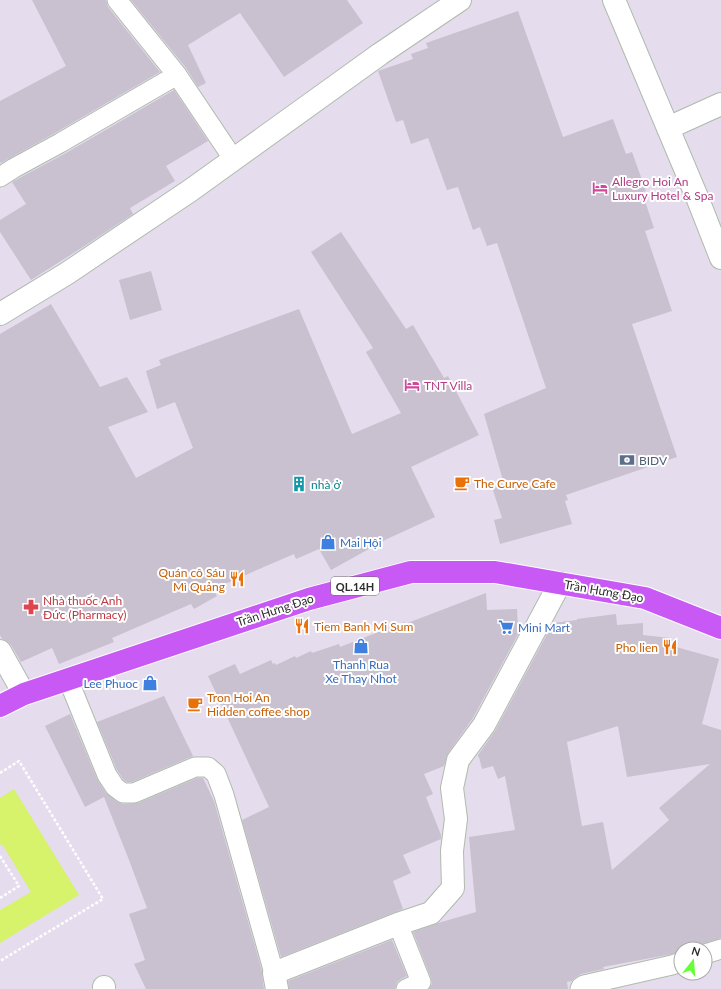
<svg xmlns="http://www.w3.org/2000/svg" width="721" height="989" viewBox="0 0 721 989" font-family="Lato,sans-serif">
  <rect width="100%" height="100%" fill="#e5dced"/>
  <path fill="#d6f36b" d="M14,789l65,106 -79,48v-33l31,-18 -29,-48 -2,1v-47z"/>
  <g fill="#c9c1cf" fill-rule="evenodd">
    <path d="M32,0h74l2,7 52,65 -105,61 -54,30 -1,-1v-61l66,-35z"/>
    <path d="M131,0h216l16,23 -79,54 -44,-64 -52,32 18,38 -8,4 -12,-19z"/>
    <path d="M518,11l45,126 50,-18 13,35 6,-2 14,39 -4,1 12,36 -9,3 27,80 -40,13 45,133 -111,38 2,5 -3,1 7,23 -72,20 -6,-24 8,-2 -10,-31 12,-3 -20,-70 62,-26 -49,-145 -10,3 -7,-19 -7,3 -15,-43 -11,3 -19,-52 -17,6 -8,-24 -7,2 -18,-51 35,-12 -2,-5 17,-6 -2,-5z"/>
    <path d="M174,90l34,51 -42,25 9,15 -45,27 3,6 -50,33 -52,33 -31,-48v-12l26,-16 -14,-22 54,-29z"/>
    <path d="M341,232l65,97 7,-4 31,53 4,-2 31,59 -68,32 24,50 -48,22 -56,31 -12,-21 -23,10 -2,-5 -81,35 4,7 -23,13 -3,-5 -79,34 2,4 -55,22 -7,-16 -31,14 -10,-17 -4,-4 -5,-2 -2,-4v-301l51,-30 49,83 27,-10 21,35 -40,15 28,51 57,-30 -18,-46 -18,7 -11,-38 15,-6 -2,-5 140,-51 53,125 49,-21 -35,-61 7,-4 -62,-96z"/>
    <path d="M151,271l11,39 -32,10 -11,-40z"/>
    <path d="M486,593l1,17 30,-1 1,19 4,-1 -49,91 -25,35 -4,13 -20,8 9,20 -7,3 15,38v4l-38,16 8,18 -18,8 10,28 -122,48 -39,-137 27,-13 -61,-131 27,-12 5,10 31,-14 2,4 2,-1 1,2 19,-9 1,2 15,-7 1,2 27,-9 1,3 64,-25 1,2z"/>
    <path d="M616,614l1,11 26,-2v12l27,3 -1,7 50,14 -17,65 19,6v208l-19,6 -5,2 -1,3h-15v2l-9,3 -69,13 1,2 -23,5 -6,4 -3,3 -5,1 1,7h-139l3,-5 -1,-6 -18,-46 25,-9 38,-11 -7,-75 46,-7 -10,-54 -7,3 -5,-13 -11,3 -3,-12h-1v-2l17,-24 58,-108 24,-3v-1zM618,726l9,51 83,-13 -51,44 10,12 -57,50 -9,-48 -21,4 -15,-84z"/>
    <path d="M164,696l29,60 -61,26h-5l-4,-3 -6,-9 -20,-48z"/>
    <path d="M70,714l27,65 9,14 11,9 6,2 15,-1 59,-25h6l11,23 48,170v4l2,14h-118l-12,-25 11,-4 -16,-46 18,-6 -18,-48 -25,-63 -19,10 -40,-81z"/>
    <path d="M392,940l15,36 -6,3 -4,3 -2,7h-106l-1,-8z"/>
  </g>
  <g fill="none" stroke-linecap="round" stroke-linejoin="round">
    <g stroke="#b0bbac" stroke-width="21">
      <g id="lane">
        <path d="M117,0l60,75 57,85"/>
        <path d="M0,177l14,-9 46,-25 117,-68"/>
        <path d="M68,679l39,96 8,12 8,6h11l61,-26h13l8,7 8,21 50,178"/>
        <path d="M398,924l23,58 -15,7"/>
        <path d="M705,954l16,-5"/>
        <path d="M580,989l1,-2 3,-2 88,-20 9,-3"/>
      </g>
    </g>
    <g stroke="#b0bbac" stroke-width="24">
      <g id="street">
        <path d="M614,0l83,197 24,61"/>
        <path d="M668,128l53,-24"/>
        <path d="M0,314l66,-40 125,-84 189,-136 80,-54"/>
        <path d="M0,651l24,43"/>
        <path d="M104,987v2"/>
        <path d="M277,989l-3,-16 124,-49 33,-11 22,-25 -1,-37 4,-32 -4,-31 6,-28 26,-35 76,-142"/>
      </g>
    </g>
    <g stroke="#fff" stroke-width="24">
      <path id="primary" d="M0,706l24,-12 285,-95 102,-27h84l150,26 76,30"/>
    </g>
    <g stroke="#fff" stroke-width="2.5" stroke-dasharray="3 2" stroke-linecap="butt">
      <path d="M0,773l19,-12 84,138 -103,62"/>
      <path d="M0,856l19,30 -19,12"/>
    </g>
    <use href="#lane" stroke="#fff" stroke-width="19"/>
    <use href="#street" stroke="#fff" stroke-width="22"/>
    <use href="#primary" stroke="#c859f5" stroke-width="22"/>
  </g>
  <defs>
    <g id="hotel-bare" transform="scale(1.2)"><path d="M-6-4.5h1.5V1H6V5H4.5V3h-9V5H-6ZM-4 0a1.8 1.8 0 1 1 3.6 0ZM.5 0V-2.5h3Q6-2.5 6 0Z" fill="#d1479c" stroke="#fff" stroke-width="2.5" paint-order="stroke"/></g>
    <g id="bank-bare" transform="scale(1.2)"><path d="M-6-4H6V4H-6ZM0-2.3a2.3 2.3 0 1 0 0 4.6a2.3 2.3 0 1 0 0-4.6Z" fill="#5c6f8a" stroke="#fff" stroke-width="2.5" paint-order="stroke"/></g>
    <g id="cafe-bare" transform="scale(1.2)"><path d="M-5.5-4.5H6V0H3Q3 3.5 0 3.5H-2.5Q-5.5 3.5-5.5 0ZM3-3.2v2h1.7v-2ZM-6 4.5H4V6H-6Z" fill="#e8710a" stroke="#fff" stroke-width="2.5" paint-order="stroke"/></g>
    <g id="building-bare" transform="scale(1.2)"><path d="M-4-6H4V6H1V3H-1V6H-4ZM-2.5-4.3h1.7v1.8h-1.7ZM.8-4.3h1.7v1.8H.8ZM-2.5-1h1.7V.8h-1.7ZM.8-1h1.7V.8H.8Z" fill="#0f9aa8" stroke="#fff" stroke-width="2.5" paint-order="stroke"/></g>
    <g id="shop-bare" transform="scale(1.2)"><path d="M-5-2.5h2.3a2.7 3.5 0 0 1 5.4 0H5L5.5 6h-11ZM-1.5-2.5h3a1.5 2.3 0 0 0-3 0Z" fill="#3f7fe0" stroke="#fff" stroke-width="2.5" paint-order="stroke"/></g>
    <g id="restaurant-bare" transform="scale(1.2)"><path d="M-5-6h1v4h1v-4h1v4h1v-4h1v5L-1.5 .5V6h-2V.5L-5-1ZM5-6V6H3V1.5H1.5Q1.5-4 5-6Z" fill="#e8710a" stroke="#fff" stroke-width="2.5" paint-order="stroke"/></g>
    <g id="pharmacy-bare" transform="scale(1.2)"><path d="M-2-6h4v4h4v4h-4v4h-4v-4h-4v-4h4Z" fill="#e0444e" stroke="#fff" stroke-width="2.5" paint-order="stroke"/></g>
    <g id="supermarket-bare" transform="scale(1.2)"><path d="M-6-5.5h2.5l.6 2H6L4.5 2H-2.5L-4.4-4H-6ZM-1.5 3.2a1.3 1.3 0 1 0 .1 0ZM3 3.2a1.3 1.3 0 1 0 .1 0Z" fill="#3f7fe0" stroke="#fff" stroke-width="2.5" paint-order="stroke"/></g>
  </defs>
  <g fill-rule="evenodd">
    <use href="#hotel-bare" x="600" y="188"/>
    <use href="#hotel-bare" x="412" y="385"/>
    <use href="#bank-bare" x="627" y="460"/>
    <use href="#cafe-bare" x="462" y="483"/>
    <use href="#building-bare" x="299" y="484"/>
    <use href="#shop-bare" x="328" y="542"/>
    <use href="#restaurant-bare" x="237" y="579"/>
    <use href="#pharmacy-bare" x="31" y="607"/>
    <use href="#restaurant-bare" x="302" y="626"/>
    <use href="#supermarket-bare" x="506" y="627"/>
    <use href="#shop-bare" x="361" y="646"/>
    <use href="#restaurant-bare" x="670" y="647"/>
    <use href="#shop-bare" x="150" y="683"/>
    <use href="#cafe-bare" x="195" y="704"/>
  </g>
  <g text-anchor="middle" dominant-baseline="central" stroke-width="4" stroke-linejoin="round" paint-order="stroke">
    <rect fill="#fff" stroke="#6b6b6b" stroke-width="1" x="331" y="577" width="48" height="18" rx="3"/>
    <g font-size="11" font-weight="bold" fill="#2b2b2b">
      <text x="355" y="586">QL.14H</text>
    </g>
    <g font-size="12" fill="#b23c85" stroke="#fff" text-anchor="start">
      <text x="612" y="181">Allegro Hoi An<tspan x="612" dy="14">Luxury Hotel &amp; Spa</tspan></text>
      <text x="424" y="385">TNT Villa</text>
    </g>
    <g font-size="12" fill="#4e5e75" stroke="#fff" text-anchor="start">
      <text x="639" y="460">BIDV</text>
    </g>
    <g font-size="12" fill="#c56008" stroke="#fff" text-anchor="start">
      <text x="474" y="483">The Curve Cafe</text>
      <text x="225" y="572" text-anchor="end">Quán cô Sáu<tspan x="225" dy="14">Mì Quảng</tspan></text>
      <text x="314" y="626">Tiem Banh Mi Sum</text>
      <text x="658" y="647" text-anchor="end">Pho lien</text>
      <text x="207" y="697">Tron Hoi An<tspan x="207" dy="14">Hidden coffee shop</tspan></text>
    </g>
    <g font-size="12" fill="#0d838f" stroke="#fff" text-anchor="start">
      <text x="311" y="484">nhà ở</text>
    </g>
    <g font-size="12" fill="#366cbe" stroke="#fff" text-anchor="start">
      <text x="340" y="542">Mai Hội</text>
      <text x="518" y="627">Mini Mart</text>
      <text x="361" y="664" text-anchor="middle">Thanh Rua<tspan x="361" dy="14">Xe Thay Nhot</tspan></text>
      <text x="138" y="683" text-anchor="end">Lee Phuoc</text>
    </g>
    <g font-size="12" fill="#2b2b2b" stroke="#fff">
      <text transform="translate(604 591) rotate(10)">Trần Hưng Đạo</text>
      <text transform="translate(275 610) rotate(-18)">Trần Hưng Đạo</text>
    </g>
    <g font-size="12" fill="#be3a42" stroke="#fff" text-anchor="start">
      <text x="43" y="600">Nhà thuốc Anh<tspan x="43" dy="14">Đức (Pharmacy)</tspan></text>
    </g>
  </g>
  <g transform="translate(693 961) rotate(17)"><circle r="19" fill="#ffffff" stroke="#aaaaaa"/>
  <path d="M0-3L7 15L0 10L-7 15Z" fill="#68ff37"/>
  <text y="-6" font-size="11" font-weight="bold" text-anchor="middle" fill="#2b2b2b">N</text>
  </g>
</svg>
